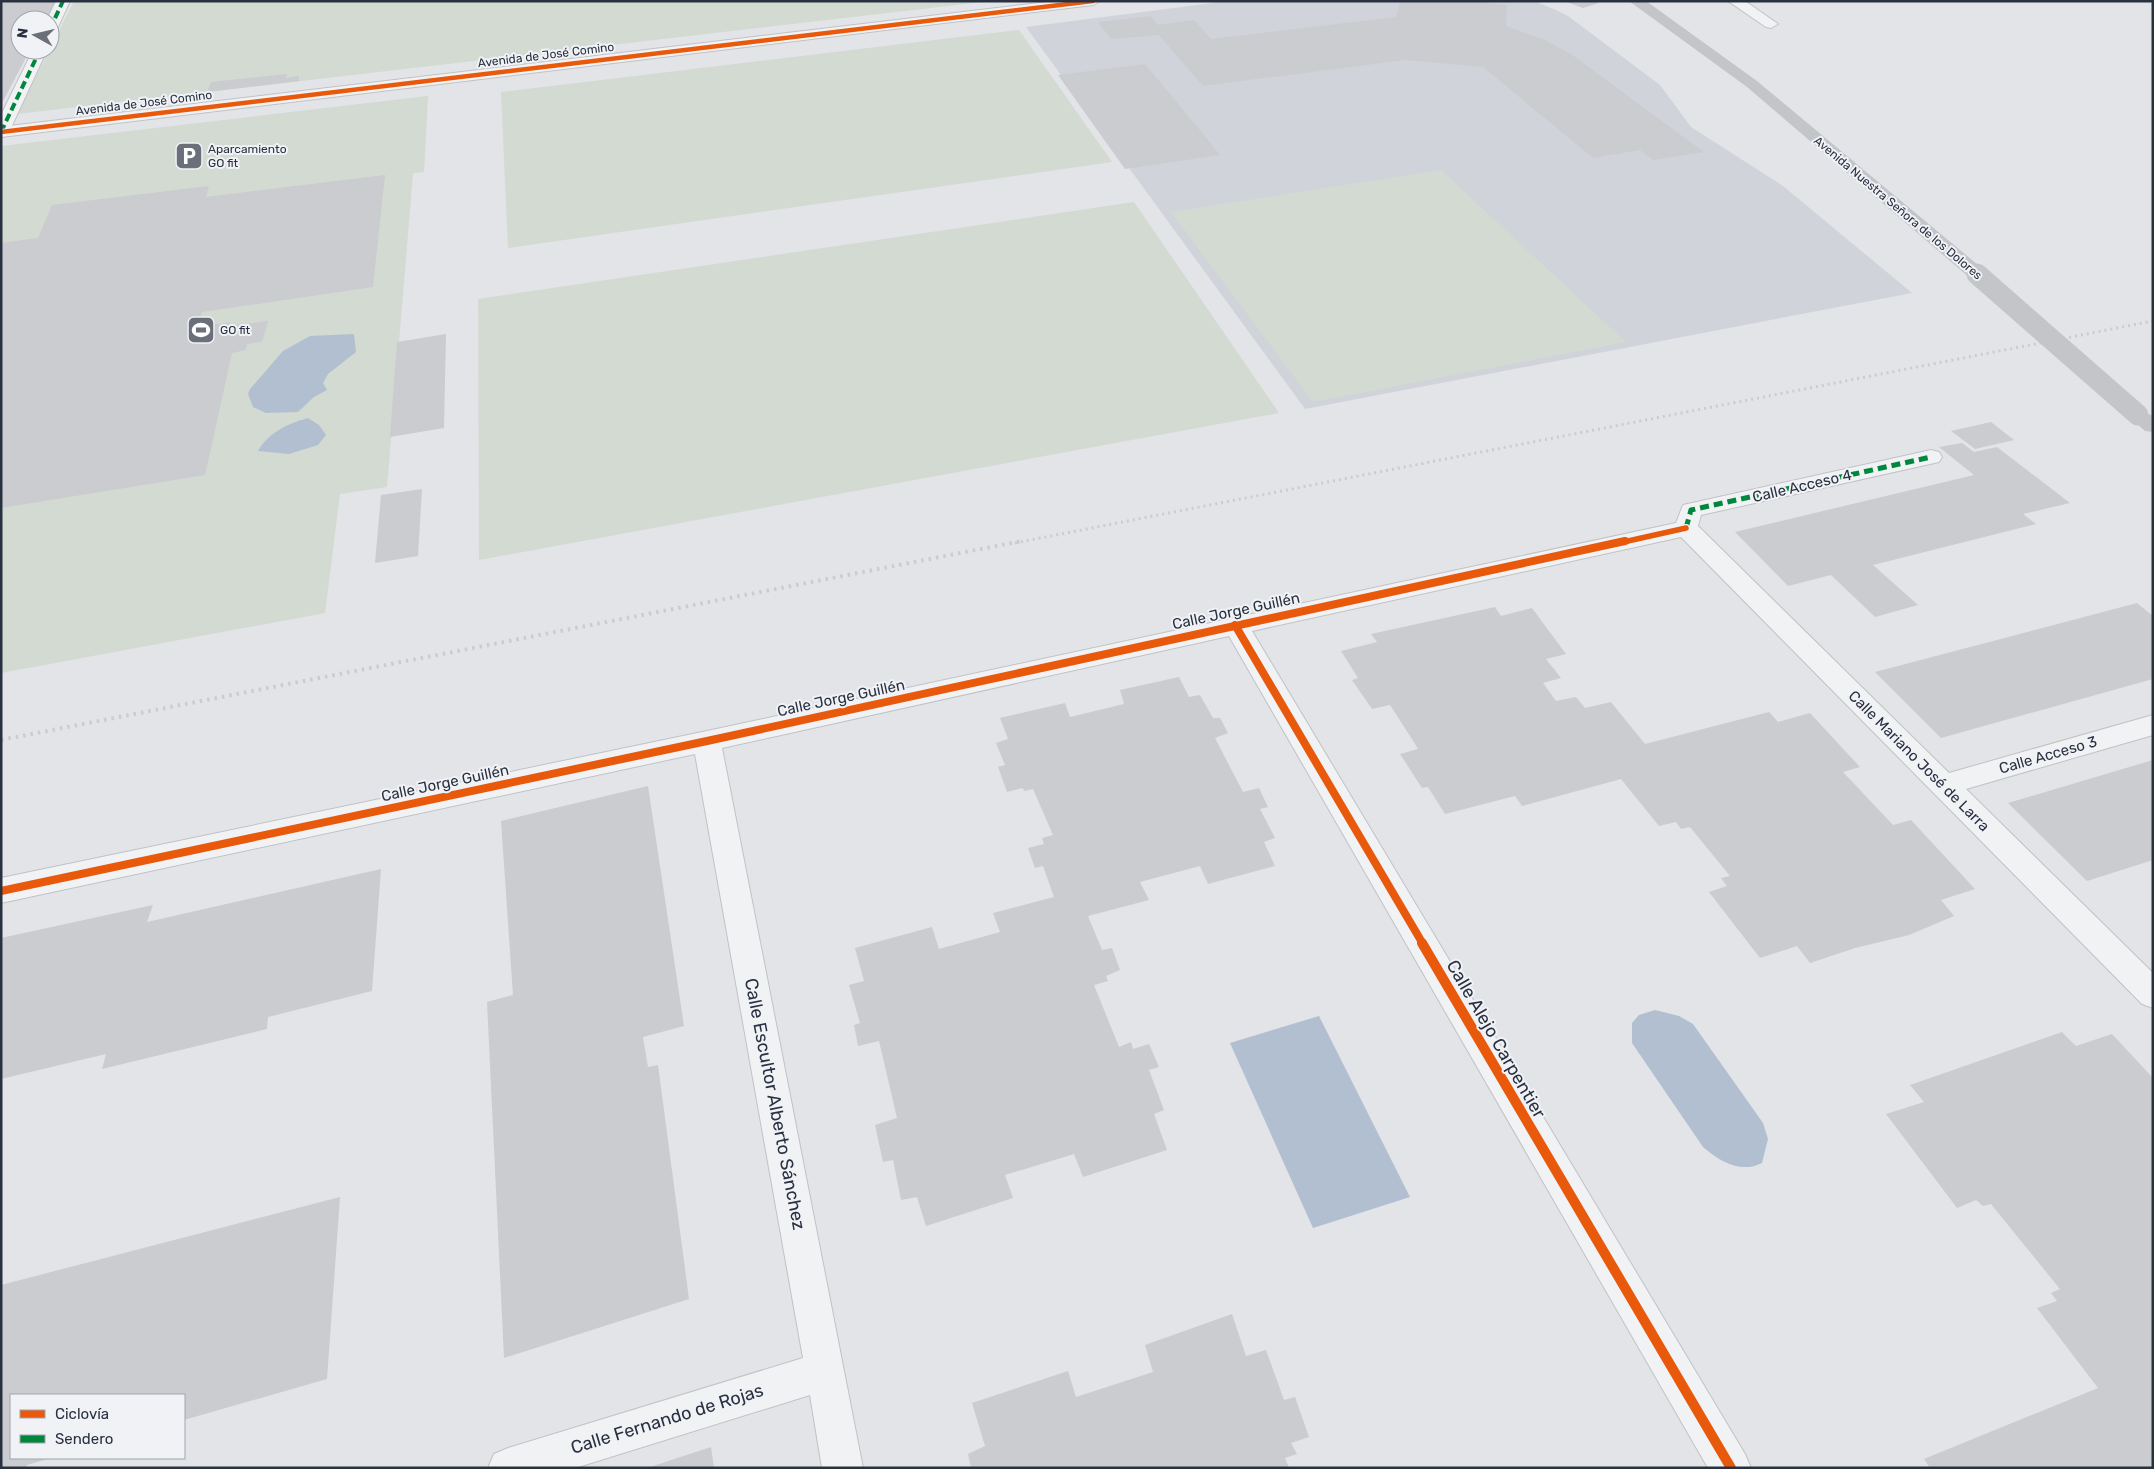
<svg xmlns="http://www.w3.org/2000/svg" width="2154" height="1469" viewBox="0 0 2154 1469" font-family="Rubik,sans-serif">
  <rect width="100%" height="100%" fill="#e2e4e7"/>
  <path fill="#d0d3da" d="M1228,1h306l22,9 12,6 92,69 31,42 92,59 129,107 -607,116 -279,-382z"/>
  <g fill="#d2dad2">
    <path d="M74,1h917l-974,113z"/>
    <path d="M1019,30l93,132 -604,86 -7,-156z"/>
    <path d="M428,96l-4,76 -11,1 -26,314 -47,7 -15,119 -324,60v-527z"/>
    <path d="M1441,170l185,172 -313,60 -142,-190z"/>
    <path d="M1134,202l145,211 -800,147 -1,-261z"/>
  </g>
  <g fill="#b1bfd1">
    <path d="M354,334l2,18 -28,22 -5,9 4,7 -13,7 -16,15 -32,1 -13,-6 -5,-13 2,-5 33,-38 27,-15z"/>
    <path d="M308,418l11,7 7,10 -8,10 -29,9 -31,-3c11,-19 29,-27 50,-33z"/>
    <path d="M1655,1010l24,6 14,8 70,99 5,16 -6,24c-21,11 -43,-2 -59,-16l-71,-104v-20l7,-8z"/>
    <path d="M1319,1016l91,181 -97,31 -83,-185z"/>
  </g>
  <g fill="#cacccf">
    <path d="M1,1h55l-10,19h-26v30h10l-29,55z"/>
    <path d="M1400,1h88l-1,2 20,2 -1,21 39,14 26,14 133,98 -51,8 -13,-10 -47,8 -110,-91 -78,-7 -202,26 -44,-51 -48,4 -13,-17 53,-6 7,9 36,-5 17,19 185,-22z"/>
    <path d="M1564,1h31l4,2 -16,5z"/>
    <path d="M1145,64l54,65 21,26 -95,14 -67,-94z"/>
    <path d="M287,74l-1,4 13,-2v5l-92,11 4,-10z"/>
    <path d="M385,175l-12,112 -171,25 -4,15 32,-5v4l38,-5 -6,21 -15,2 -1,6 -14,3 -27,122 -204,33v-265l37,-5 14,-33 157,-19 -3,11z"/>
    <path d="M446,334l-2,94 -54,9 7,-95z"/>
    <path d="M1991,422l23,18 -39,9 -24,-18z"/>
    <path d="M1962,443l12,9 23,-5 73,56 -47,11 13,10 -163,41 45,40 -43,12 -44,-42 -43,11 -53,-54 239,-57 -35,-28z"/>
    <path d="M422,489l-4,67 -43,7 6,-68z"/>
    <path d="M2137,603l16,13v63l-212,59 -66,-66z"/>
    <path d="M1495,607l6,9 31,-8 34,46 -20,5 15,19 -18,5 13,18 20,-4 9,11 26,-6 34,42 124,-32 9,10 32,-9 50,54 -17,5 50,53 18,-5 64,69 -34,11 13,16 -45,19 -54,13 -45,15 -13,-17 -37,12 -51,-66 18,-6 -6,-8 9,-2 -40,-49 -9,2 -5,-7 -17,4 -38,-47 -99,27 -7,-10 -70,18 -17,-27 -6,1 -22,-34 18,-5 -6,-10 -22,-34 -18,4 -20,-29 6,-2 -17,-27 36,-9 -6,-8z"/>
    <path d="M1179,677l10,20 11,-2 13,23h7l8,15 -13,5 28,54 16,-4 9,19 -8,2 15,29 -11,4 11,24 -67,18 -8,-18 -60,16 9,18 -61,16 14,34 10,-2 8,22 -14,6 2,5 -14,4 25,62 12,-5 2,7 16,-5 10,23 -10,3 15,40 -10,4 13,36 -84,27 -9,-23 -69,21 8,23 -87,28 -9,-29 -16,3 -8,-40 -10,2 -8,-37 22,-7 -18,-77 -21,5 -4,-21 6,-2 -11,-38 15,-4 -9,-33 77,-21 7,22 61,-17 -7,-19 61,-16 -11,-31 -8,2 -7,-20 16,-4 -2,-6 11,-3 -20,-46 -9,2 -1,-3 -16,4 -9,-25 7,-2 -9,-22 12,-4 -8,-21 65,-15 5,14 54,-13 -4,-14z"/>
    <path d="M2153,760v100l-66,21 -79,-78z"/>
    <path d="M648,786l36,240 -41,11 5,30 10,-2 31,234 -185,59 -17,-356 26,-7 -12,-174z"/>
    <path d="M381,869l-9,122 -104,26 -1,12 -165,40 4,-15 -105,25v-141l152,-33 -6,17z"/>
    <path d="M2062,1032l14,14 36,-12 41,44v390h-223l-6,-9 174,-71 -61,-80 20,-7 -6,-8 9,-4 -69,-85 -8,2 -7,-6 -19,8 -71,-94 38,-12 -14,-17z"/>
    <path d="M340,1197l-13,182 -143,41v-25h-173v63h40l-24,7 -1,3h-25v-183z"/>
    <path d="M1232,1314l14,42 20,-6 18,50 11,-3 14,40 -18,6 6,11 -12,4 4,10h-318l-3,-14 17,-8 -13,-43 96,-32 8,26 77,-25 -8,-27z"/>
    <path d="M711,1447l3,21h-64v-1z"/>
  </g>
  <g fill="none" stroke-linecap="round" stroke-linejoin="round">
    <g stroke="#c0c2c5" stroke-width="2">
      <path id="service" d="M1728,1h17l33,23 -7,4 -5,-1z"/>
    </g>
    <g stroke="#c0c2c5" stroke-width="2">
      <g id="pedestrian">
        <path d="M56,1h14l-13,28 -7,4v-13h-3z"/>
        <path d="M33,50h14l-38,82 -8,5v-22z"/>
      </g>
    </g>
    <g stroke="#c0c2c5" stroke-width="2">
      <g id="minor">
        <path d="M1056,1h44l-7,4 -1092,132v-10z"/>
        <path d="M1931,450l8,2 3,5 -3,5 -238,53 -3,11 251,247 204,-58v20l-187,54 187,184v35l-11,-4 -461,-467 -429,94 493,823 6,14h-43l-479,-832 -507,112 141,720h-41l-12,-73 -235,73h-87l6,-14 14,-6 295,-90 -108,-604 -694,149v-25l706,-147 969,-208 7,-18z"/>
      </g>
    </g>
    <use href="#service" fill="#f1f2f4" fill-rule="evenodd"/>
    <use href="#pedestrian" fill="#f1f2f4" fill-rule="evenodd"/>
    <use href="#minor" fill="#f1f2f4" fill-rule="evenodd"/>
    <g fill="#c3c5c9" fill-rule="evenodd">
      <path d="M1629,1h17l111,80 227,189 3,4 -3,4h-14l-223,-191z"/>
      <path d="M2138,409l15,7v16l-8,-1 -18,-16 3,-5z"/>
    </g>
    <path stroke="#cbcccf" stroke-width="3" stroke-dasharray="2 4" stroke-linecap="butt" d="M1015,543l1138,-222"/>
    <path stroke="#cbcccf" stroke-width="4" stroke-dasharray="2.5 5" stroke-linecap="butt" d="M1,740l1021,-199"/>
    <path stroke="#c3c5c9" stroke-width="21" d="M1977,274l161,141"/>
    <g stroke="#00873e" stroke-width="4" stroke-dasharray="8 4" stroke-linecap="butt">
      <path d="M50,29l13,-28"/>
      <path d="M1,132l39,-82"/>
    </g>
    <path stroke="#00873e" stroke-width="5" stroke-dasharray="9 5" stroke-linecap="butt" d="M1686,528l5,-18 240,-53"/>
    <g stroke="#f0f2f6" stroke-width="6">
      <path id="cycleway-far3" d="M1,132l1092,-131"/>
    </g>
    <g stroke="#f0f2f6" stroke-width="8">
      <path id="cycleway-far2" d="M1619,543l67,-15"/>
    </g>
    <g stroke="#f0f2f6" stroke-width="11">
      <g id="cycleway-far1">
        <path d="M1235,625l188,319"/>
        <path d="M1,891l706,-150 918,-200"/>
      </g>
    </g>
    <g stroke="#f0f2f6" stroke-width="13">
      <path id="cycleway" d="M1422,943l309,525"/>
    </g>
    <use href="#cycleway-far3" stroke="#e8590c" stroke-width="4.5"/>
    <use href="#cycleway-far2" stroke="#e8590c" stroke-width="5.5"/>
    <use href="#cycleway-far1" stroke="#e8590c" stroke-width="8"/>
    <use href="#cycleway" stroke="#e8590c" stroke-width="10"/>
  </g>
  <defs>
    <g id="parking-square" transform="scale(1.4375)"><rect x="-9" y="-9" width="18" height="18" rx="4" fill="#6a6f7a" stroke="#f0f2f6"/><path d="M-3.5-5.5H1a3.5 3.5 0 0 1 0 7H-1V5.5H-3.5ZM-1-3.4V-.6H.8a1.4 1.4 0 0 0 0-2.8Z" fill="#fff"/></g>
    <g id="stadium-square" transform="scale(1.4375)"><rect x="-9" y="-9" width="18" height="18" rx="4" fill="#6a6f7a" stroke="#f0f2f6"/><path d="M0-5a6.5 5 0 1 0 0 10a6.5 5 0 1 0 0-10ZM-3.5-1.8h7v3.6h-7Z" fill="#fff"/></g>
  </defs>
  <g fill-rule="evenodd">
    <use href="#parking-square" x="189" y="156"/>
    <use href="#stadium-square" x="201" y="330"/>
  </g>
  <g text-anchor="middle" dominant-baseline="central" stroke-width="4" stroke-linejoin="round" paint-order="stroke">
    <g font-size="12" fill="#293040" stroke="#f0f2f6">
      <text transform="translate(546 55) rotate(-7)">Avenida de José Comino</text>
      <text transform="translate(144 103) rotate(-7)">Avenida de José Comino</text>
      <text transform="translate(1898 208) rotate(40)">Avenida Nuestra Señora de los Dolores</text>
    </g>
    <g font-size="12" fill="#293040" stroke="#f0f2f6" text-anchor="start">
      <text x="208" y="149">Aparcamiento<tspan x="208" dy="14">GO fit</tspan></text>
      <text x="220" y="330">GO fit</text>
    </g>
    <g font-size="15" fill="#293040" stroke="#f0f2f6">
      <text transform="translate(1802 486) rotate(-13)">Calle Acceso 4</text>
      <text transform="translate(1236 611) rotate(-12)">Calle Jorge Guillén</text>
      <text transform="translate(841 698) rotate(-12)">Calle Jorge Guillén</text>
      <text transform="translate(2048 755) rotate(-16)">Calle Acceso 3</text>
      <text transform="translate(1919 761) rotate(45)">Calle Mariano José de Larra</text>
      <text transform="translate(445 783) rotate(-12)">Calle Jorge Guillén</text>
    </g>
    <g font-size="18" fill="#293040" stroke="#f0f2f6">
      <text transform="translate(1496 1039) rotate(60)">Calle Alejo Carpentier</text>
      <text transform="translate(775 1104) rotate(79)">Calle Escultor Alberto Sánchez</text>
      <text transform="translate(667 1419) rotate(-17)">Calle Fernando de Rojas</text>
    </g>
  </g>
  <rect width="2154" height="1469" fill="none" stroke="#293040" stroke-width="5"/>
  <rect x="10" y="1394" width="175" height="65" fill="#f0f2f6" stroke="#a0a4ad"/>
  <rect x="20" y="1410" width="25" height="8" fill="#e8590c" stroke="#a0a4ad"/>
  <text x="55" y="1419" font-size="15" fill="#293040">Ciclovía</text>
  <rect x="20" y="1435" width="25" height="8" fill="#00873e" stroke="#a0a4ad"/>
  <text x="55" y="1444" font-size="15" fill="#293040">Sendero</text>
  <g transform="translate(35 35) rotate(278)"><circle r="24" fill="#f0f2f6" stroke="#a0a4ad"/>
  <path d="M0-4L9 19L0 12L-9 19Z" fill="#6a6f7a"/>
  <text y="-8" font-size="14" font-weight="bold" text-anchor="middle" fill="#293040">N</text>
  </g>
</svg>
